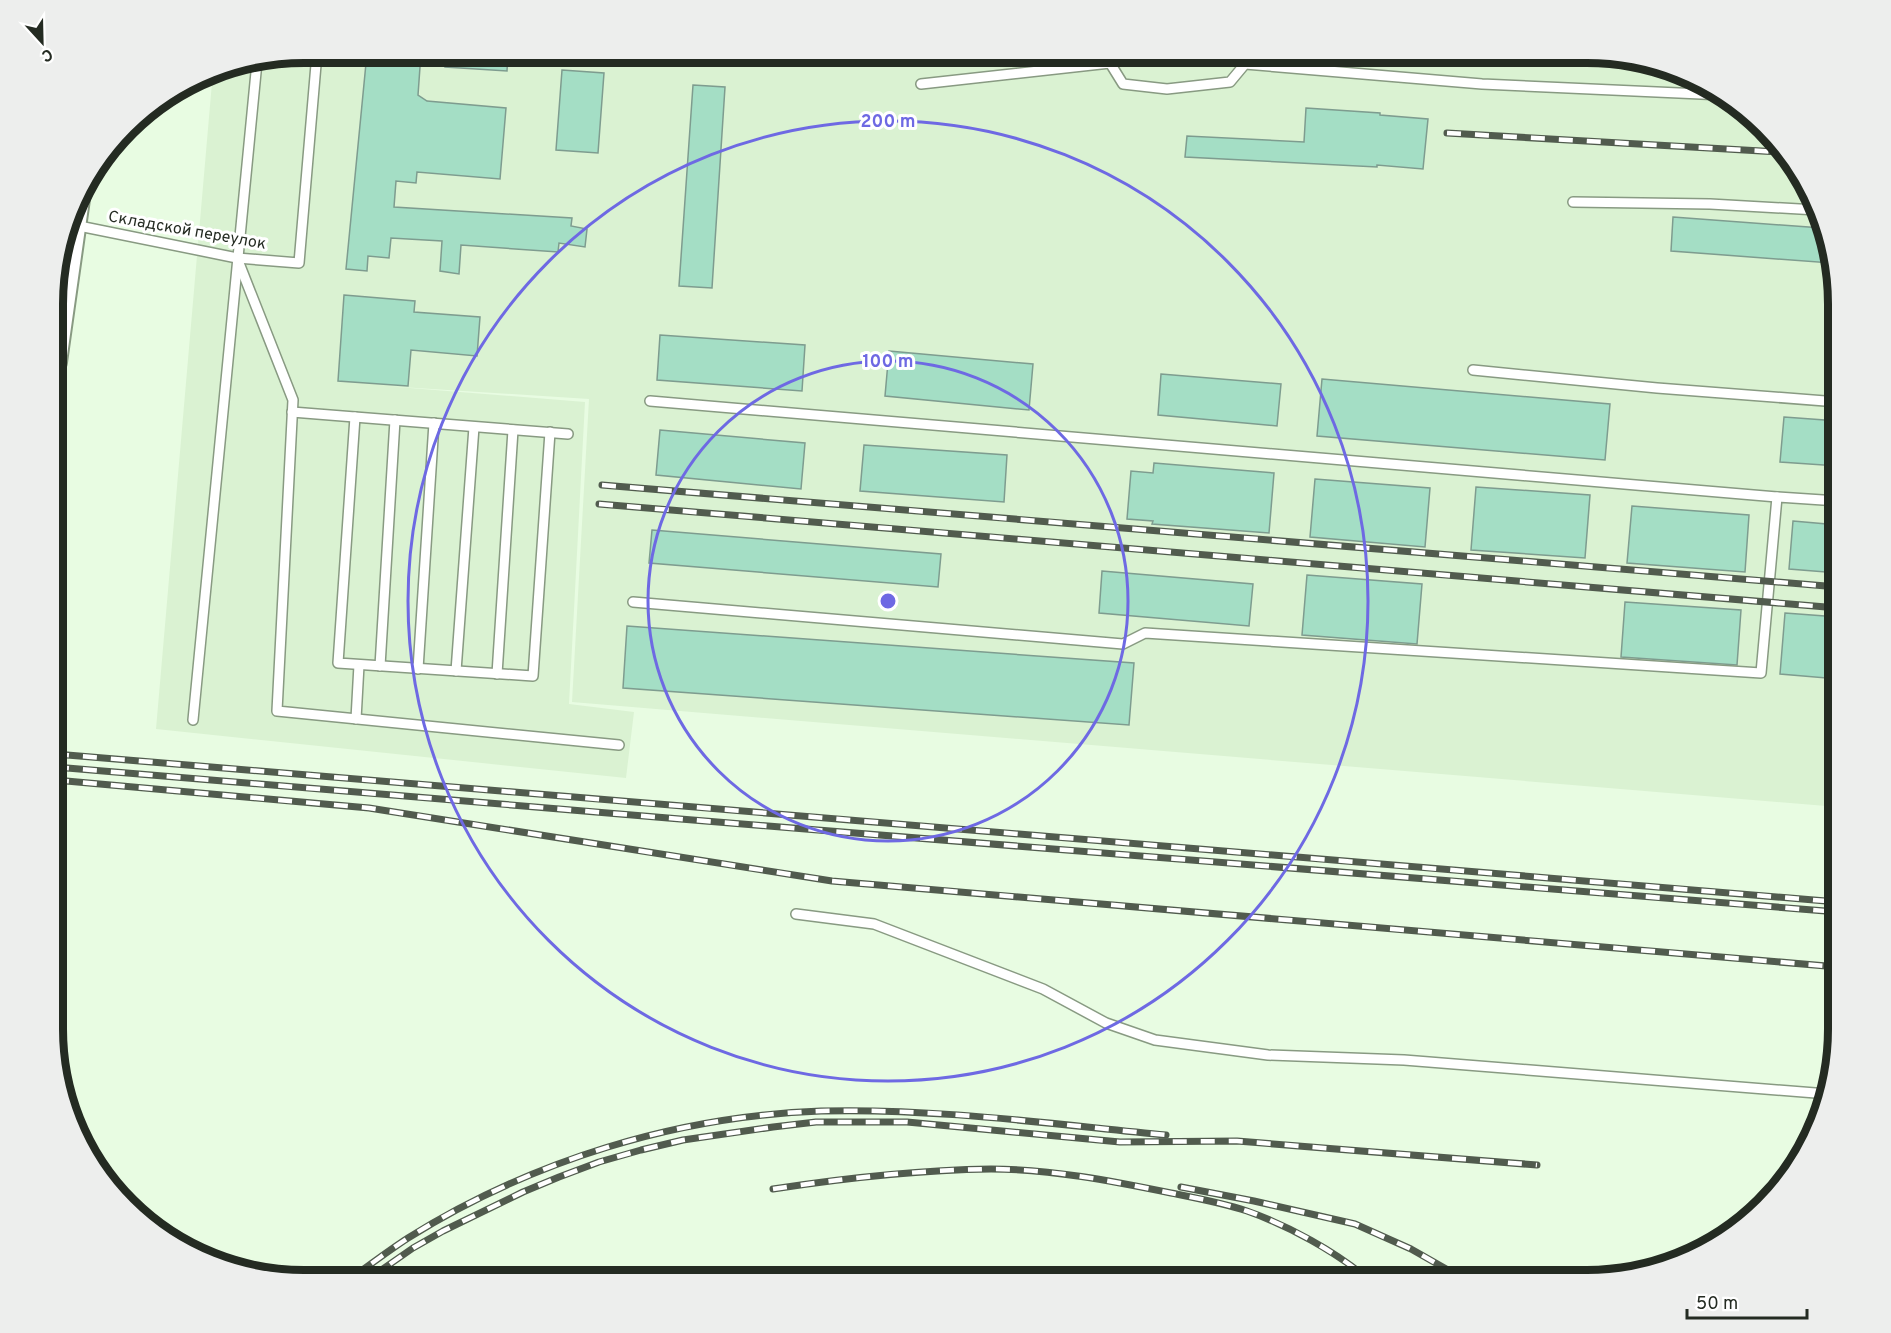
<svg xmlns="http://www.w3.org/2000/svg" width="1891" height="1333" viewBox="0 0 1891 1333" font-family="Overpass,sans-serif">
  <rect width="100%" height="100%" fill="#e8fce2"/>
  <path fill="#daf2d2" d="M304,53h1299l65,13 72,38 72,89 26,95v519l-1266,-105 17,-303 -204,-13 200,16 -16,302 65,8 -8,66 -470,-49 57,-658z"/>
  <g fill="#a4dec5" stroke="#7e9c8f" stroke-width="1.5">
    <path d="M367,53h54l-3,42 9,6 79,7 -6,71 -83,-7 -1,11 -20,-2 -2,26 178,11 -1,8 16,3 -2,18 -26,-4 -1,9 -97,-7 -2,29 -19,-3 2,-30 -51,-3 -2,20 -21,-2 -1,15 -21,-2z"/>
    <path d="M446,53h62l-1,18 -62,-4z"/>
    <path d="M562,70l42,3 -6,80 -42,-3z"/>
    <path d="M693,85l32,2 -13,201 -33,-2z"/>
    <path d="M1306,108l74,5v2l48,4 -5,50 -46,-4v2l-192,-10 2,-21 117,6z"/>
    <path d="M1673,217l149,11 9,35 -160,-12z"/>
    <path d="M344,295l71,6 -1,11 66,5 -3,39 -66,-6 -3,36 -70,-5z"/>
    <path d="M660,335l145,10 -3,46 -145,-11z"/>
    <path d="M889,351l144,13 -4,46 -144,-14z"/>
    <path d="M1161,374l120,10 -4,42 -119,-11z"/>
    <path d="M1322,379l288,25 -5,56 -288,-24z"/>
    <path d="M1784,417l54,4v45l-58,-4z"/>
    <path d="M660,430l145,13 -4,46 -145,-14z"/>
    <path d="M864,445l143,10 -3,47 -144,-11z"/>
    <path d="M1154,463l120,10 -5,60 -117,-9 1,-3 -26,-2 4,-48 22,2z"/>
    <path d="M1315,479l115,9 -5,59 -115,-10z"/>
    <path d="M1476,487l114,8 -5,63 -114,-8z"/>
    <path d="M1632,506l117,9 -4,57 -118,-9z"/>
    <path d="M1793,521l45,4v48l-49,-4z"/>
    <path d="M652,530l289,24 -3,33 -289,-24z"/>
    <path d="M1102,571l151,13 -4,42 -150,-13z"/>
    <path d="M1307,575l115,9 -5,60 -115,-9z"/>
    <path d="M1625,602l116,8 -4,55 -116,-8z"/>
    <path d="M1785,613l53,4v62l-58,-5z"/>
    <path d="M627,626l507,37 -5,62 -506,-37z"/>
  </g>
  <g fill="none" stroke-linecap="round" stroke-linejoin="round">
    <g stroke="#889a82" stroke-width="12">
      <g id="service">
        <path d="M921,84l189,-21 13,21 44,5 63,-7 15,-18 237,20 241,11"/>
        <path d="M1573,202l137,2 107,6"/>
        <path d="M74,225l163,33 62,5 18,-210"/>
        <path d="M237,258l56,142 -16,311 342,34"/>
        <path d="M1473,370l184,18 181,14"/>
        <path d="M650,401l1127,96"/>
        <path d="M292,412l276,22"/>
        <path d="M355,417l-17,246 195,13 17,-244"/>
        <path d="M633,602l490,42 22,-11 616,40 16,-176 61,4"/>
        <path d="M380,666l15,-246"/>
        <path d="M418,669l16,-246"/>
        <path d="M456,671l18,-244"/>
        <path d="M497,674l16,-244"/>
        <path d="M356,719l3,-54"/>
        <path d="M193,720l64,-658"/>
        <path d="M796,914l78,10 169,65 63,34 49,17 113,15 136,5 424,34"/>
      </g>
    </g>
    <g stroke="#889a82" stroke-width="26">
      <path id="tertiary" d="M55,362l24,-170"/>
    </g>
    <use href="#service" stroke="#fff" stroke-width="9"/>
    <use href="#tertiary" stroke="#fff" stroke-width="22"/>
    <g stroke="#515b4e" stroke-width="7">
      <g id="rail">
        <path d="M1447,133l332,19"/>
        <path d="M602,485l1236,102"/>
        <path d="M599,504l1239,104"/>
        <path d="M55,754l1783,148"/>
        <path d="M55,767l613,51 1170,94"/>
        <path d="M55,780l314,28 463,73 1006,86"/>
        <path d="M1181,1187l73,14 101,23 56,25 37,21 14,10"/>
        <path d="M773,1189c72,-11 145,-19 218,-20 60,0 121,12 180,24 25,5 52,10 76,18 40,14 90,41 122,69"/>
        <path d="M349,1280c19,-14 39,-29 59,-42 123,-77 268,-122 413,-127 115,-3 230,13 345,24"/>
        <path d="M367,1280l46,-32 30,-17 80,-39 36,-15 40,-15 42,-12 42,-10 90,-13 43,-5h91l213,20 117,-1 300,24"/>
      </g>
    </g>
    <use href="#rail" stroke="#fff" stroke-width="4.5" stroke-dasharray="14" stroke-linecap="butt"/>
  </g>
  <g fill="none" stroke="#6e69e3" stroke-width="3">
    <circle cx="888" cy="601" r="240"/>
    <circle cx="888" cy="601" r="480"/>
  </g>
  <g text-anchor="middle" dominant-baseline="central" stroke-width="6" stroke-linejoin="round" paint-order="stroke">
    <g font-size="16" fill="#242b22" stroke="#fff">
      <text transform="translate(187 231) rotate(10)">Складской переулок</text>
    </g>
  </g>
  <path d="M0 0H1891V1333H0ZM304 63H1587A241 241 0 0 1 1828 304V1029A241 241 0 0 1 1587 1270H304A241 241 0 0 1 63 1029V304A241 241 0 0 1 304 63Z" fill="#edeeed" fill-rule="evenodd"/>
  <path fill="none" stroke="#242b22" stroke-width="8" d="M304 63H1587A241 241 0 0 1 1828 304V1029A241 241 0 0 1 1587 1270H304A241 241 0 0 1 63 1029V304A241 241 0 0 1 304 63Z"/>
  <circle cx="888" cy="601" r="9" fill="#6e69e3" stroke="#fff" stroke-width="3"/>
  <g font-size="18" text-anchor="middle" font-weight="bold" fill="#6e69e3" stroke="#fff" stroke-width="6" stroke-linejoin="round" paint-order="stroke">
    <text x="888" y="127">200 m</text>
    <text x="888" y="367">100 m</text>
  </g>
  <g transform="translate(42 42) rotate(158)" stroke="#ffffff" stroke-width="4.5" paint-order="stroke">
  <path d="M0-4.5L10 22L0 15L-10 22Z" fill="#242b22"/>
  <text y="-9" font-size="16" font-weight="bold" text-anchor="middle" fill="#242b22">С</text>
  </g>
  <path d="M1687 1309v9h120v-9" fill="none" stroke="#242b22" stroke-width="3"/>
  <text x="1696" y="1309" font-size="18" fill="#242b22" stroke="#ffffff" stroke-width="4.5" paint-order="stroke">50 m</text>
</svg>
